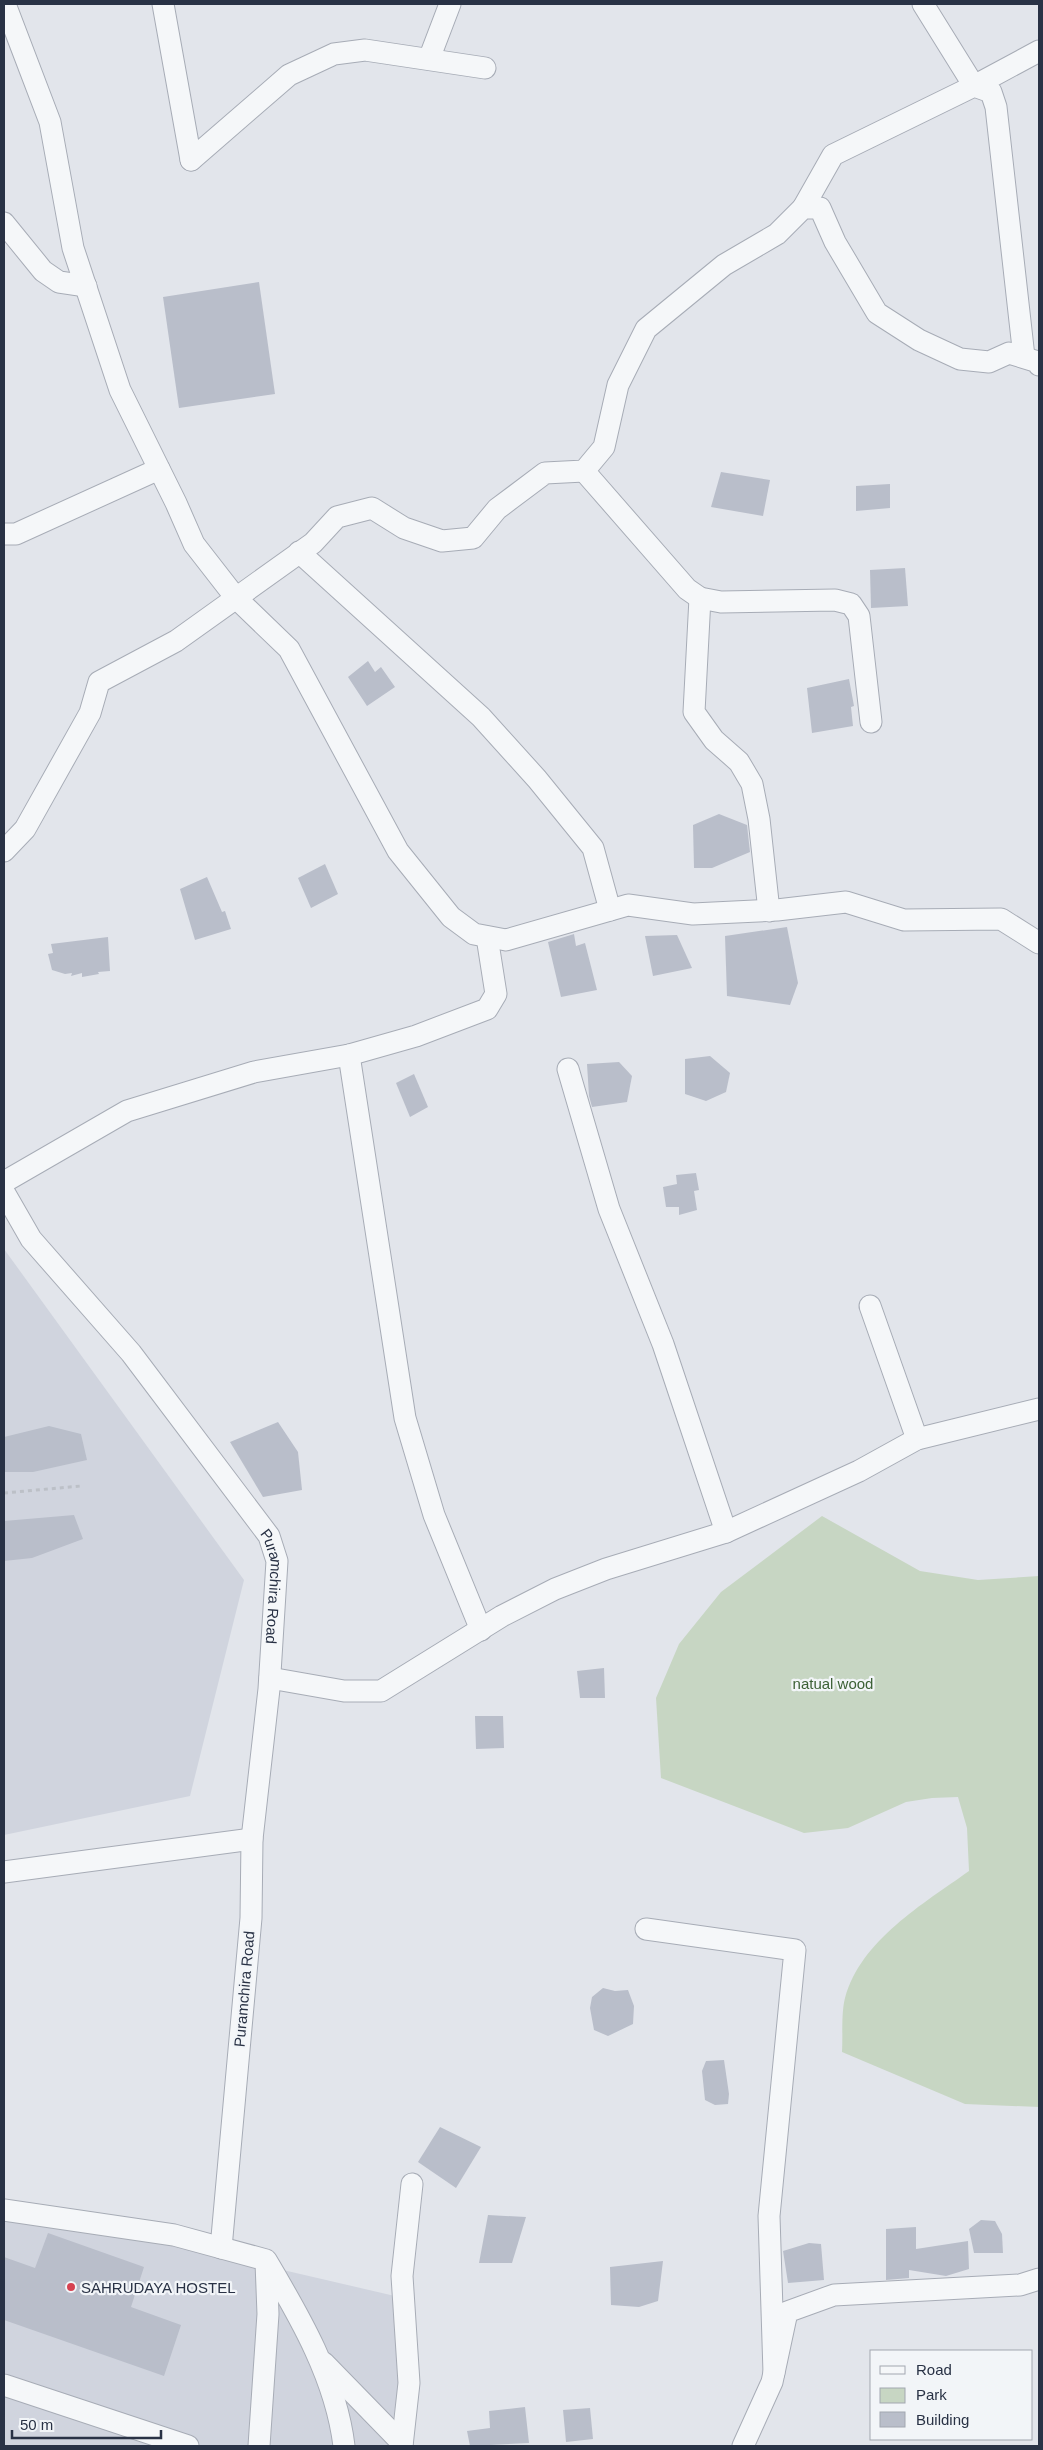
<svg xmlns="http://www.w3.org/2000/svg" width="1043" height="2450" viewBox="0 0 1043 2450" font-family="Arial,sans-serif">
  <rect width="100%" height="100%" fill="#e2e5eb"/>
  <g fill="#d0d4de">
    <path d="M4,1249l240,331 -54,216 -186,39z"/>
    <path d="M4,2205l408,95 -23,146h-385z"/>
  </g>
  <path fill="#c7d6c3" d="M822,1516l98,55 58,9 61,-4v531l-74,-3 -123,-52c1,-17 -1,-38 3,-54 16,-58 78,-94 124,-127l-2,-43 -9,-31 -26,1 -26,4 -58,26 -44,5 -143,-55 -5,-80 23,-54 42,-52z"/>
  <g fill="#b9beca">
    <path d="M259,282l16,112 -96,14 -16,-111z"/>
    <path d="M721,472l49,8 -7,36 -52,-9z"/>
    <path d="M890,484v24l-34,3v-25z"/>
    <path d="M905,568l3,38 -37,2 -1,-38z"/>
    <path d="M368,661l7,11 6,-5 14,20 -28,19 -19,-29z"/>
    <path d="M849,679l5,27 -3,1 2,19 -41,7 -5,-45z"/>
    <path d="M719,814l28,11 3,27 -38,16h-18l-1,-43z"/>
    <path d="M325,864l13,30 -27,14 -13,-30z"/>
    <path d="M207,877l15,35 3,-1 6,18 -36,11 -15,-51z"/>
    <path d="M787,927l11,56 -8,22 -63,-9 -2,-60z"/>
    <path d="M574,934l2,12 9,-3 12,47 -36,7 -13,-55z"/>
    <path d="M677,935l15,33 -39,8 -8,-40z"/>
    <path d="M108,937l2,34 -12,1 1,2 -17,3v-4l-11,3 1,-3 -7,1 -13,-4 -4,-16 5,-1 -2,-9z"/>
    <path d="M710,1056l20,17 -4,19 -20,9 -21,-7v-35z"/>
    <path d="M619,1062l13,14 -5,26 -35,5 -3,-11 -2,-32z"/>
    <path d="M414,1074l14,33 -18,10 -14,-34z"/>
    <path d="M696,1173l3,17 -5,1 3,19 -18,5v-8h-13l-3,-20 14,-3 -1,-9z"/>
    <path d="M278,1422l20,30 4,38 -39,7 -33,-55z"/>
    <path d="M49,1426l32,8 6,26 -54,12h-29v-35z"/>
    <path d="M74,1515l9,24 -51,19 -28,3v-40z"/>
    <path d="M604,1668l1,30h-25l-3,-27z"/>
    <path d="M475,1716h28l1,32 -28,1z"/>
    <path d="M603,1988l12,3 13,-1 6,16 -1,18 -25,12 -14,-6 -4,-22 2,-11z"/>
    <path d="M724,2060l5,34 -1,10 -13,1 -10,-5 -3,-29 4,-10z"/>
    <path d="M440,2127l41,20 -25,41 -38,-26z"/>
    <path d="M488,2215l38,2 -14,46h-33z"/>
    <path d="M981,2220l14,1 7,13 1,19h-29l-5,-24z"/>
    <path d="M916,2227v22l52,-8 1,28 -23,7 -37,-6v8l-23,2v-51z"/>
    <path d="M48,2233l96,34 -13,40 50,18 -17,51 -160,-56v-63l31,11z"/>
    <path d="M809,2243l12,1 3,36 -36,3 -5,-32z"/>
    <path d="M663,2261l-5,40 -19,6 -28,-2 -1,-38z"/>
    <path d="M525,2407l4,36 -59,3 -3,-15 23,-3 -1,-17z"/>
    <path d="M590,2408l3,31 -27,3 -3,-32z"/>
  </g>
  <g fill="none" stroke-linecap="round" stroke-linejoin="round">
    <g stroke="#a7acb6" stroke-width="23">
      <g id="minor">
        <path d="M5,4l45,118 23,126 47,142 56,113 18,41 42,54 53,51 109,202 53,66 23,17 32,6 122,-35 65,9 84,-4 69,-8 58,18 97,-1 38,24"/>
        <path d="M163,4l28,156"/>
        <path d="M923,4l51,82 65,-35"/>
        <path d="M429,59l21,-55"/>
        <path d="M191,160l98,-85 45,-21 31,-4 120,18"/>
        <path d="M803,208l30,-53 141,-69 17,6 5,15 28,250"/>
        <path d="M4,223l39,48 16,11 27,4"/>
        <path d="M584,471l103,118 13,9 21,4 114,-2 16,4 8,12 12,106"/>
        <path d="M4,534h12l143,-65"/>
        <path d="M299,552l182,165 56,62 56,69 17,62"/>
        <path d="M700,598l-6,114 20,28 25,22 13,22 7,35 10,92"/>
        <path d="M4,851l21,-22 65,-116 9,-31 77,-41 137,-98 24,-26 35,-9 32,20 38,13 31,-3 24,-29 48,-36 39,-2 20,-24 14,-62 28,-56 78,-64 53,-31 26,-26h17l15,34 42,71 42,27 41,19 29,3 20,-9 29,9 1,3"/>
        <path d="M349,1055l56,363 29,97 47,115"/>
        <path d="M568,1069l41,140 54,135 63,188"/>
        <path d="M4,1182l123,-71 127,-39 95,-17 67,-19 71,-27 9,-15 -9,-57"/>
        <path id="s1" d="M4,1192l27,47 100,114 138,183 8,25 -8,128 -17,150 -1,79 -30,330"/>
        <path d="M870,1306l47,133"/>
        <path d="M270,1678l74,13h37l121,-75 53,-27 51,-20 120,-37 133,-61 58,-32 122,-30"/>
        <path d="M4,1872l248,-33"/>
        <path d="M646,1929l149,21 -26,266 5,157"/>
        <path d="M4,2210l170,25 92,25c34,57 70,119 78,186"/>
        <path d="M324,2363l78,80"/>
        <path d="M4,2385l184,61"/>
        <path d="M259,2446l9,-132 -2,-52"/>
        <path d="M402,2446l7,-63 -7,-107 10,-92"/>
        <path d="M743,2446l29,-64 15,-70 47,-17 186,-10 19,-6"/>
      </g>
    </g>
    <path stroke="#bcc0c7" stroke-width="3" stroke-dasharray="4 4" stroke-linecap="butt" d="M4,1493l77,-7"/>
    <use href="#minor" stroke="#f5f7f9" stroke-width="21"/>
  </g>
  <circle fill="#d64251" stroke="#f2f5f8" stroke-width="2" cx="71" cy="2287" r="5"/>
  <g text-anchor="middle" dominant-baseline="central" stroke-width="4.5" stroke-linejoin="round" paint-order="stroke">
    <g font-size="15" fill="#293245" stroke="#f2f5f8">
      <text stroke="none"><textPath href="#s1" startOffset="486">Puramchira Road</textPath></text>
      <text transform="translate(244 1989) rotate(-85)">Puramchira Road</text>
    </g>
    <g font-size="15" fill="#3c6136" stroke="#f2f5f8">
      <text x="833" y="1683">natual wood</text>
    </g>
    <g font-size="15" fill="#293245" stroke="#f2f5f8" text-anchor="start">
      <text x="81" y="2287">SAHRUDAYA HOSTEL</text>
    </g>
  </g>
  <rect width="1043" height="2450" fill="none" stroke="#293245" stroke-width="10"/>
  <rect x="870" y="2350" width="162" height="90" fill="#f2f5f8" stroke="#a2a7b0"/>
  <rect x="880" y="2366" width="25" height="8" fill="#f5f7f9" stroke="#a2a7b0"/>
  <text x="916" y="2375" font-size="15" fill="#293245">Road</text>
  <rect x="880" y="2388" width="25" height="15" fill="#c7d6c3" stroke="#a2a7b0"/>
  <text x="916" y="2400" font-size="15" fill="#293245">Park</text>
  <rect x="880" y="2412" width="25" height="15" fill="#b9beca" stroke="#a2a7b0"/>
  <text x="916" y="2425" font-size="15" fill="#293245">Building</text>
  <path d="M12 2430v8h149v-8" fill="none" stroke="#293245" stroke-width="2.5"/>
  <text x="20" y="2430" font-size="15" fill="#293245" stroke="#f2f5f8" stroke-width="4" paint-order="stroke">50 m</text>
</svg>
